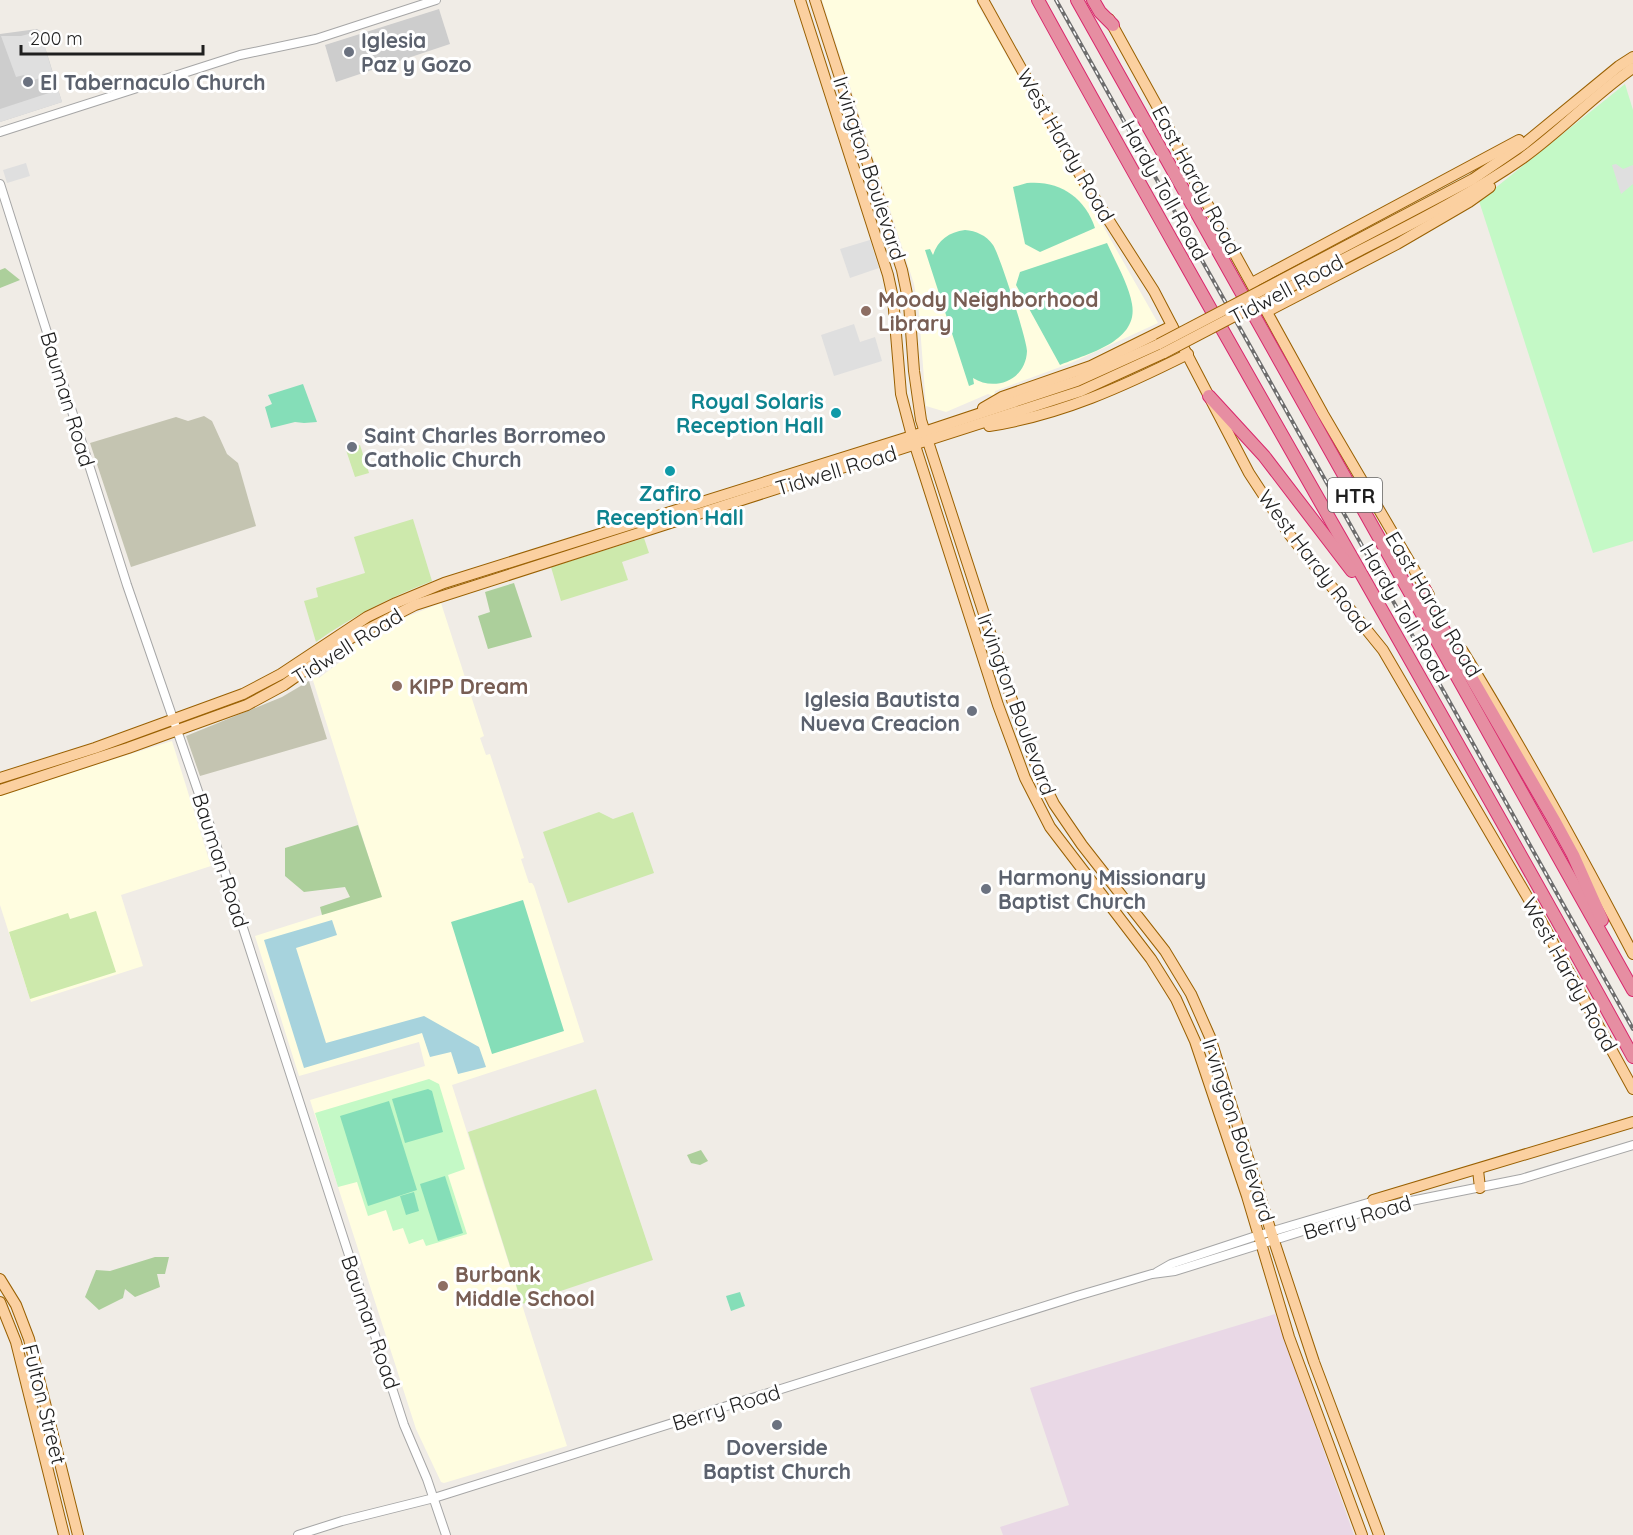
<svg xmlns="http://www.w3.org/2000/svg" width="1633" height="1535" viewBox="0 0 1633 1535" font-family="Quicksand,sans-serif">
  <rect width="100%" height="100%" fill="#f0ece6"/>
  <path fill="#e9d8e6" d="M1275,1314l79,221h-351l-3,-8 69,-22 -39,-117z"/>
  <g fill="#fffde0">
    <path d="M822,0h153l183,323 -87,40 -76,28 -1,5 -6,-2 -42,18 -20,-6 -7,-93 -5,-29z"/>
    <path d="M441,603l43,133 -4,2 6,17 4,-1 34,104 -3,1 8,24h3l2,3 50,156 -132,43 115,361 -123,37 -3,-1 -25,-53 -106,-329 115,-34 -6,-24 -120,34 -44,-140 126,-40 -70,-222 4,-3 4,7 26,-20 -3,-6 21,-13 33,-18z"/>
    <path d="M172,741l39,125 -90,29 22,71 -112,36 -31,-97v-110z"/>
  </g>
  <g fill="#cdcdcd">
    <path d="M439,9l11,35 -114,38 -11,-37z"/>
    <path d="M37,29l3,2 22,71 -62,20v-88z"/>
  </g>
  <g fill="#c4c4b1">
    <path d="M204,416l8,5 15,33 11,9 18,63 -125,41 -41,-124 86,-26 12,4z"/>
    <path d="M309,681l18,58 -127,37 -14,-40 96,-39z"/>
  </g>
  <g fill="#cde9ac">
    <path d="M360,445l9,28 -14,4 -9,-27z"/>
    <path d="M413,519l19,62c-42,16 -79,35 -116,61l-12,-41 14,-4 -2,-9 49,-15 -11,-36z"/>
    <path d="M644,538l5,15 -27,9 6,18 -67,21 -10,-34z"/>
    <path d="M599,812l14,7 20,-7 21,61 -86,30 -25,-71z"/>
    <path d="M96,911l20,61 -86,27 -21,-67 59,-19 2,6z"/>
    <path d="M596,1089l57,171 -131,44 -54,-172z"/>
  </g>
  <g fill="#accf9b">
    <path d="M5,268l15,12 -20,8v-18z"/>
    <path d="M514,583l18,54 -44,12 -10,-33 12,-4 -5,-20z"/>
    <path d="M358,825l24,72 -60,18 -2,-8 30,-10 -5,-10 -41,5 -19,-16v-28z"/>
    <path d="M701,1150l7,11 -8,4 -9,-2 -4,-8z"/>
    <path d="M155,1257h14l-4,17h-8l3,13 -25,10 -10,-8 -2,9 -24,12 -14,-13 11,-27 14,1z"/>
  </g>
  <g fill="#c4f9c6">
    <path d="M1625,84l8,26v431l-40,12 -114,-352z"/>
    <path d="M429,1079l10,5 26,85 -17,6 19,59 -41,12 -3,-7 -14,5 -6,-16 -10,3 -7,-21 -18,6 -11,-34 -19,5 -23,-74z"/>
  </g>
  <g fill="#85deb8">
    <path d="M1027,183c32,-3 58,14 68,45l-55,24 -15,-8 -12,-57z"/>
    <path d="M965,230c11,1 21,5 28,15 6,8 34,95 34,106 -1,29 -32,41 -54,27l1,6 -5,2 -44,-136 5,-1 3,6c5,-15 16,-23 32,-25z"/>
    <path d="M1107,243c8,18 22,42 25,61 7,38 -46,50 -72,61l-44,-80 4,-13z"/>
    <path d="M303,384l14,38 -13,1 -9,-1 -24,6 -6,-21 7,-3 -4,-9z"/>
    <path d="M523,900l41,131 -72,23 -41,-132z"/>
    <path d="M428,1089l4,2 11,41 -38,11 -13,-44z"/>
    <path d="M389,1101l28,89 -49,16 -28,-90z"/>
    <path d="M445,1176l18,57 -25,8 -18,-57z"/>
    <path d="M414,1192l5,19 -13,4 -6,-19z"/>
    <path d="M740,1292l5,14 -14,5 -5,-15z"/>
  </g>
  <g fill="#dfdfdf">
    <path d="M40,31l13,43 -26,8 -3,-7 -8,2 -15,-41h20z"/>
    <path d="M58,90l4,12 -62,20v-13z"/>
    <path d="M26,163l4,13 -23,7 -4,-13z"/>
    <path d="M1616,164l7,5 10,-4v19l-12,10 -9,-29z"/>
    <path d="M870,240l9,28 -29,10 -10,-29z"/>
    <path d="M854,324l6,18 15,-5 7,24 -48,15 -13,-41z"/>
  </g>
  <path fill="#a7d3dd" d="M332,920l5,15 -41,13 30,95 98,-27 55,31 7,20 -28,7 -7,-22 -21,5 -8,-24 -118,35 -40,-128z"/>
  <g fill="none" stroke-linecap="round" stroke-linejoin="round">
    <g stroke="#a6a6a6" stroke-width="10">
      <g id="minor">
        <path d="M0,132l240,-77 76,-16 120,-39"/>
        <path d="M0,184l127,401 83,241 194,599 23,54 19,56"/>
        <path d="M1157,1272l14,-8 82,-27 125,-37"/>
        <path d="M298,1535l44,-14 92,-23 643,-202 75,-22 23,-3 201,-63 145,-29 112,-34"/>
      </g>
    </g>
    <g stroke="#996002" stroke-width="12">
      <g id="major">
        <path d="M800,0l88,275 5,23 8,96 11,42 86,269 27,73 25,49 101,132 25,40 19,42 52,155 42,141 73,198"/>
        <path d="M815,0l87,270 7,34 5,67 7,49 91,280 27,74 15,30 28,41 83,106 26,43 19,43 64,204 40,121 65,173"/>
        <path d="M983,0l100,180 71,111 95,182 40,61 94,116 152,260 98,179"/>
        <path d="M1109,19l53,96 31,63 130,236 106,181"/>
        <path d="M1306,267l167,-88 51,-35 95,-78 14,-9"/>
        <path d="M1311,276c71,-38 146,-72 212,-118 39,-28 71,-63 110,-90"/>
        <path d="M1252,283l267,-143"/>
        <path d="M1268,311l129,-67 72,-42 21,-15"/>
        <path d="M983,408l19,-11 89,-31 81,-40"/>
        <path d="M989,426c72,-11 135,-40 199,-72"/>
        <path d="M1462,650c61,99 117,201 171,304"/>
        <path d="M0,778l95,-30 148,-54 38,-20 86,-57 29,-14 48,-20 468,-147 165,-55 82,-37"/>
        <path d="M0,790l128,-42 119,-43 37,-20 67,-47 64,-33 666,-214 83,-38"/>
        <path d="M1478,1170l2,18"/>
        <path d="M1373,1200l260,-78"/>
        <path d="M0,1279l16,26 13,34 49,196"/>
        <path d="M0,1302l16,40 48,193"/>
      </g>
    </g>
    <g stroke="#d9276c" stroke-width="14">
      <g id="highway">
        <path d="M1038,0c194,354 400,702 595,1057"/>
        <path d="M1077,0l556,990"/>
        <path d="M1093,0l7,12 13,13"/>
        <path d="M1209,396l55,60 88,115"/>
        <path d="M1425,590l6,18 124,214 18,33 29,65"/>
      </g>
    </g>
    <use href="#minor" stroke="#fff" stroke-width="8"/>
    <use href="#major" stroke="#fbd0a0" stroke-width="10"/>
    <use href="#highway" stroke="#e68ea2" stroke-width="12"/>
    <g stroke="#6d6d6d" stroke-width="4">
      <path id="rail" d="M1056,0l577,1029"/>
    </g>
    <use href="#rail" stroke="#fff" stroke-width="1.5" stroke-dasharray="4.5" stroke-linecap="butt"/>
    <g stroke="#996002" stroke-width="12" stroke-linecap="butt">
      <g id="major-bridge">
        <path d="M1159,344l147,-77"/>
        <path d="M1164,353l147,-77"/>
      </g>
    </g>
    <use href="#major-bridge" stroke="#fbd0a0" stroke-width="10"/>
  </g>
  <g fill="#6b7280" stroke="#fff" stroke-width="2">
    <circle cx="349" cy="52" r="6"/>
    <circle cx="28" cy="82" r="6"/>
    <circle cx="352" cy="447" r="6"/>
    <circle cx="972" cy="711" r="6"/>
    <circle cx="986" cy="889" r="6"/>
    <circle cx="777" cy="1425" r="6"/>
  </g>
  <g fill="#8d6e63" stroke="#fff" stroke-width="2">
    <circle cx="866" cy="311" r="6"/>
    <circle cx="397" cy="686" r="6"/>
    <circle cx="443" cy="1286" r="6"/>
  </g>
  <g fill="#0f9aa8" stroke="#fff" stroke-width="2">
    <circle cx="836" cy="413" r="6"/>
    <circle cx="670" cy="471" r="6"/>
  </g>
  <g text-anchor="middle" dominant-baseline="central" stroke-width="6" stroke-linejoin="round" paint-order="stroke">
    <rect fill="#fff" stroke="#626262" stroke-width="1.5" x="1328" y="478" width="54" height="34" rx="4.5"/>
    <g font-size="20" font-weight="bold" fill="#1f1f1f">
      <text x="1355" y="495">HTR</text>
    </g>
    <g font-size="21" font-weight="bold" fill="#5b616d" stroke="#fff" text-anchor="start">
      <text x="361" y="40">Iglesia<tspan x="361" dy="24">Paz y Gozo</tspan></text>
      <text x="40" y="82">El Tabernaculo Church</text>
      <text x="364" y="435">Saint Charles Borromeo<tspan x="364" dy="24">Catholic Church</tspan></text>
      <text x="960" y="699" text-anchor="end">Iglesia Bautista<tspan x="960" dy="24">Nueva Creacion</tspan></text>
      <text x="998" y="877">Harmony Missionary<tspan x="998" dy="24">Baptist Church</tspan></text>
      <text x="777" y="1447" text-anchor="middle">Doverside<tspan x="777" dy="24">Baptist Church</tspan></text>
    </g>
    <g font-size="21" fill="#1f1f1f" stroke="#fff">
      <text transform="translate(1066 145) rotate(60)">West Hardy Road</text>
      <text transform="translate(870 168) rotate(72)">Irvington Boulevard</text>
      <text transform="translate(1197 180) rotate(62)">East Hardy Road</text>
      <text transform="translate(1165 190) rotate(61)">Hardy Toll Road</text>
      <text transform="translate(1286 289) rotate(-28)">Tidwell Road</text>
      <text transform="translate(68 399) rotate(73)">Bauman Road</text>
      <text transform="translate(836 470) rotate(-17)">Tidwell Road</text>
      <text transform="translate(1315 561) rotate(53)">West Hardy Road</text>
      <text transform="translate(1434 604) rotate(59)">East Hardy Road</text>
      <text transform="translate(1405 613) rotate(60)">Hardy Toll Road</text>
      <text transform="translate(347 646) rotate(-32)">Tidwell Road</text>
      <text transform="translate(1017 704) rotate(70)">Irvington Boulevard</text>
      <text transform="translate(221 860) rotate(72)">Bauman Road</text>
      <text transform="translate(1570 974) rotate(61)">West Hardy Road</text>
      <text transform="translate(1239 1130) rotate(72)">Irvington Boulevard</text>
      <text transform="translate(1357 1217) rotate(-16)">Berry Road</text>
      <text transform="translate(371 1322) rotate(71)">Bauman Road</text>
      <text transform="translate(45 1404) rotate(76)">Fulton Street</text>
      <text transform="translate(726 1407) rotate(-17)">Berry Road</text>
    </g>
    <g font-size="21" font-weight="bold" fill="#785e54" stroke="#fff" text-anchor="start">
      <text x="878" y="299">Moody Neighborhood<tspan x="878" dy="24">Library</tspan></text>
      <text x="409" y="686">KIPP Dream</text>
      <text x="455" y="1274">Burbank<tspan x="455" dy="24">Middle School</tspan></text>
    </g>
    <g font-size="21" font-weight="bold" fill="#0d838f" stroke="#fff" text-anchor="end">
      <text x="824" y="401">Royal Solaris<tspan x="824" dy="24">Reception Hall</tspan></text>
      <text x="670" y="493" text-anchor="middle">Zafiro<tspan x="670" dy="24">Reception Hall</tspan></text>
    </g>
  </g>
  <path d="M21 45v9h182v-9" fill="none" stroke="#1f1f1f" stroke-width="3"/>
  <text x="30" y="45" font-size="18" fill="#1f1f1f" stroke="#ffffff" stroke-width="4.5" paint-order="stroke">200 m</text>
</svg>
